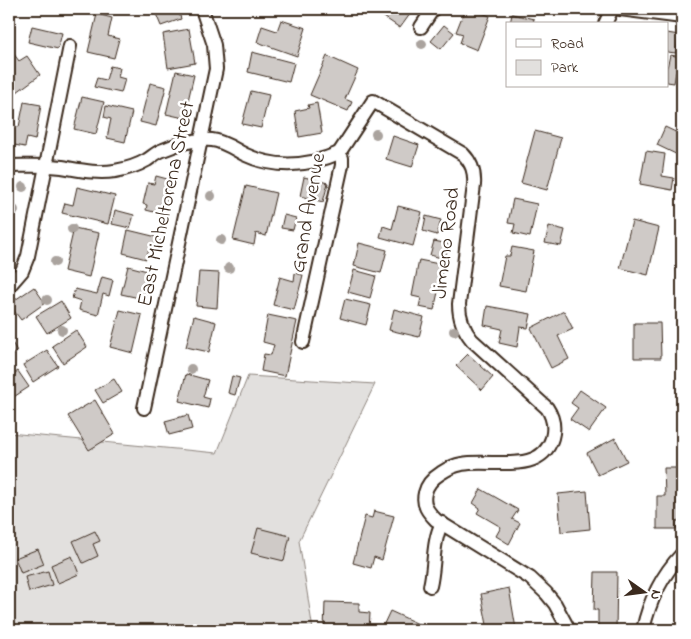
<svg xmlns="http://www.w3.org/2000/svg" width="691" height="639" viewBox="0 0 691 639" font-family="'Indie Flower',sans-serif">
  <rect width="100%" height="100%" fill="#fff"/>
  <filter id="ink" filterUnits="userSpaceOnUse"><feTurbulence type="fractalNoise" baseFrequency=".02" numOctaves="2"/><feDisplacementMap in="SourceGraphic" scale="10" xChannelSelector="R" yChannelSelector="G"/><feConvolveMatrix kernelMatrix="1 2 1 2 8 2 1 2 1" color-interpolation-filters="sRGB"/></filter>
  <g filter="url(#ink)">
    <path fill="#e2e0de" stroke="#8e857e" d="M248,376l127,8 -76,157 14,89h-304v-197l208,20z"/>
    <g fill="#cfcac7" stroke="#3b2a1e">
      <path d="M154,9h24l3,10 -20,7z"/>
      <path d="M372,9h39l2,1 -13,18z"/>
      <path d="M465,9h6l19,7 -13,34 -17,-7 3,-9 -7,-2z"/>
      <path d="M97,14l15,4 -4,18 11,3 -5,19 -26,-6z"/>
      <path d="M512,14l22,5 -1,5h-23z"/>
      <path d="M281,20l25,8 -9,28 -40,-14 5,-16 15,5z"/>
      <path d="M444,25l10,8 -13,16 -10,-8z"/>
      <path d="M32,26l30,7 -4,16 -30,-7z"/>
      <path d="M189,29l6,34 -27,5 -5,-34z"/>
      <path d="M667,33l12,2 -3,18 -9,-1z"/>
      <path d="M10,49l9,12 8,-5 13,19 -23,17 -8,-12v-30z"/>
      <path d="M252,52l42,11 -5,19 -41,-10z"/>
      <path d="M670,55l12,2v16l-6,-1 -2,11 -7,-1v-14z"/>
      <path d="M327,56l31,14 -13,29 7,3 -4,9 -38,-16z"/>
      <path d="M110,66l10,2 -2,9 7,2 -4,14 -27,-6 3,-9 9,2z"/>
      <path d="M176,71l18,4 -10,43 -18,-4z"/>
      <path d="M150,83l16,4 -10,39 -16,-4z"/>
      <path d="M251,91l18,4 -8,33 -19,-4z"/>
      <path d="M82,97l22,5 -8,32 -22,-5z"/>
      <path d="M24,102l17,3 -6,35 -8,-2 -2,9 -16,-3v-19l10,2z"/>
      <path d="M317,103l5,30 -23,4 -4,-26 14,-3 -1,-3z"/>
      <path d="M106,106l26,6 -7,30 -18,-4 4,-19 -7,-2z"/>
      <path d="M665,127l17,8v22l-25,-12z"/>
      <path d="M535,131l26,7 -14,52 -26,-7z"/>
      <path d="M393,136l26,9 -7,22 -26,-8z"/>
      <path d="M646,151l19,3 -3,22 12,2 -2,12 -32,-6z"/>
      <path d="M156,176l15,4 -9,34 -16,-4 1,-5 -4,-1 5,-21 6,1z"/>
      <path d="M304,177l24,6 -5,19 -23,-6z"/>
      <path d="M246,186l30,7 -10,43 -10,-3 -2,12 -21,-5z"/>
      <path d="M77,187l38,9 -7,28 -46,-11 3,-10 8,2z"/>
      <path d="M513,199l24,5 -7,33 -17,-4 2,-9 -7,-1z"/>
      <path d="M398,206l24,6 -9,34 -33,-9 3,-11 9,3z"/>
      <path d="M115,210l19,5 -4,13 -18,-4z"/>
      <path d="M284,215l12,3 -3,12 -12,-2z"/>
      <path d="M426,216l15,4 -4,15 -14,-4z"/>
      <path d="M632,221l27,7 -11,47 -28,-7z"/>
      <path d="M549,226l16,4 -4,16 -16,-3z"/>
      <path d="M74,228l25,5 -10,44 -25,-6z"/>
      <path d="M128,230l33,8 -2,10 -9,-2 -4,13 -23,-6z"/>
      <path d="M434,241l15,3 -4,15 -15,-4z"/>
      <path d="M359,243l28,7 -6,23 -27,-7z"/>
      <path d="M512,247l22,4 -8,40 -27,-5 6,-30h5z"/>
      <path d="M419,260l25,5 -10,45 -15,-3 2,-9 -9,-2z"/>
      <path d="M128,266l23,6 -7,27 -23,-5z"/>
      <path d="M354,270l22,6 -6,22 -22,-6z"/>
      <path d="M199,272l20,1 -2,35 -21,-2z"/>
      <path d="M295,273l8,2 -9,35 -21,-5 7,-28 14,4z"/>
      <path d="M102,277l11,3 -4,16 -6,-2 -5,21 -19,-5 2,-9 -9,-3 3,-9 22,5z"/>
      <path d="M34,287l11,16 -24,17 -12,-16z"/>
      <path d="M345,299l26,6 -5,20 -26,-7z"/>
      <path d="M61,301l10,17 -24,15 -11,-17z"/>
      <path d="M487,306l44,8 -3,14 -8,-1 -3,20 -18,-4 3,-14 -18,-4z"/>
      <path d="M394,309l30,8 -5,20 -30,-7z"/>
      <path d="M120,310l22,5 -9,38 -23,-6z"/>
      <path d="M564,311l9,18 -15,7 11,23 -18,9 -20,-40z"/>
      <path d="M268,315l29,6 -12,55 -24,-5 3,-17 7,1 3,-10 -11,-3z"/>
      <path d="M194,316l22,6 -7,30 -23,-5z"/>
      <path d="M634,323h26l1,35h-27z"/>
      <path d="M76,330l11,17 -24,16 -11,-17z"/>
      <path d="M11,341l6,10 -8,6v-14z"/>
      <path d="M47,350l11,16 -25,16 -10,-17z"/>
      <path d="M468,354l25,23 -11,13 -26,-24z"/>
      <path d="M18,371l11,16 -20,13v-23z"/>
      <path d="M186,374l22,6 -5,17 7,2 -2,9 -29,-7z"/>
      <path d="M232,376l8,2 -5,17 -7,-2z"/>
      <path d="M114,379l8,13 -19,11 -8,-13z"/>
      <path d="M580,390l26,18 -17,24 -19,-13 8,-11 -7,-5z"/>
      <path d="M95,400l20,34 -26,16 -21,-34z"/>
      <path d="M188,415l4,14 -23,6 -4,-14z"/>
      <path d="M615,438l12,23 -29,14 -11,-22z"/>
      <path d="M664,468h18v53h-6v8h-19v-33h8z"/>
      <path d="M481,489l37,21 -6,9 8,4 -11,21 -13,-8 5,-9 -24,-14 3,-5 -7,-5z"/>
      <path d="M587,491l3,38 -29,3 -3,-38z"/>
      <path d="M374,511l20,5 -12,44 -8,-3 -3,11 -18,-5 12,-47 7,2z"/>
      <path d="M258,528l32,8 -6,25 -33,-8z"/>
      <path d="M95,531l5,10 -7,3 5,12 -15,7 -10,-22z"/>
      <path d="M38,549l6,15 -23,9 -6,-15z"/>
      <path d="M72,556l7,18 -21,9 -7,-18z"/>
      <path d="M48,571l4,14 -23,7 -4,-15z"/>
      <path d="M595,572h22l-1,58h-18v-20h-4z"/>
      <path d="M509,588l7,41 -28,1 -7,-36z"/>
      <path d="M325,602l34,1v9l11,1 -1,17 -45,-1z"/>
      <path d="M390,611l35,16 -2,3h-42z"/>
    </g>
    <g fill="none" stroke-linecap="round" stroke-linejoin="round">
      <g stroke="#3b2a1e" stroke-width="16">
        <g id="minor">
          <path d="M620,9l62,8"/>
          <path d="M605,24l7,-15"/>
          <path d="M421,27l12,-18"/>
          <path d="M9,166c18,0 35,-1 53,1 18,3 35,7 53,4 11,-2 22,-5 32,-11 6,-4 10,-8 16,-10 14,-6 33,-11 49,-10 11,1 24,10 34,15 30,14 63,11 93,-2"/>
          <path d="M9,286l13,-15 6,-15 42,-210"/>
          <path d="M303,342l39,-177v-7l-3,-5 34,-52 90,53c9,9 12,18 11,31l-15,119c0,14 4,25 13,36l75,68c6,9 8,19 5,30 -11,38 -62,20 -90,26 -7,1 -15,5 -21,9 -8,5 -14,11 -16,20 -3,12 3,19 11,27l94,58 16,15 9,11 14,26"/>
          <path d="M144,408l72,-339 -2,-24 -12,-36"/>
          <path d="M430,586c5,-20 2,-44 12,-63"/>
          <path d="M643,630c6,-28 19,-55 39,-76"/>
        </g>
      </g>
      <use href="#minor" stroke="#fff" stroke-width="12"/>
    </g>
    <g fill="#aaa39e">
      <circle cx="422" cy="44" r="5"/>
      <circle cx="376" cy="134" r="5"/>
      <circle cx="23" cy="187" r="5"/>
      <circle cx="211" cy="196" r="5"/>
      <circle cx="14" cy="210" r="5"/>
      <circle cx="72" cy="229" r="5"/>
      <circle cx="221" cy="240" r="5"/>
      <circle cx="55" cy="262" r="5"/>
      <circle cx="229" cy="268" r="5"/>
      <circle cx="47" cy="300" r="5"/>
      <circle cx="62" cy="330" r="5"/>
      <circle cx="454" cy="331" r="5"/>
      <circle cx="191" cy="369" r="5"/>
    </g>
  </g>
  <g text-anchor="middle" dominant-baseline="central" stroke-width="5" stroke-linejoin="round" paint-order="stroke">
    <g font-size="21" fill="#3b2a1e" stroke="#fff">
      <text transform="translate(167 204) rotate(-78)">East Micheltorena Street</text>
      <text transform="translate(309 213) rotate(-80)">Grand Avenue</text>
      <text transform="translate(447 243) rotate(-83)">Jimeno Road</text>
    </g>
  </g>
  <rect width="691" height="639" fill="none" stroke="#fff" stroke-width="30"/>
  <rect x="15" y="15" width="661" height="609" fill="none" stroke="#3b2a1e" stroke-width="2" filter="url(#ink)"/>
  <rect x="506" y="22" width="162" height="65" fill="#ffffff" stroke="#b1aaa5"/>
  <rect x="516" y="39" width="25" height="8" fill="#ffffff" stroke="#b1aaa5"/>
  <text x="551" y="48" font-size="15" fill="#3b2a1e">Road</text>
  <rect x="516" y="60" width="25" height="15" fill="#e2e0de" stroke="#b1aaa5"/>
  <text x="551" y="72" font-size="15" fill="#3b2a1e">Park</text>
  <g transform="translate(644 592) rotate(104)" stroke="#ffffff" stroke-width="4" paint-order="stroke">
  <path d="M0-4L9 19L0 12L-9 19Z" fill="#3b2a1e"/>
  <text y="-8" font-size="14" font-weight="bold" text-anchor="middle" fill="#3b2a1e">N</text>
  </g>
</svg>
